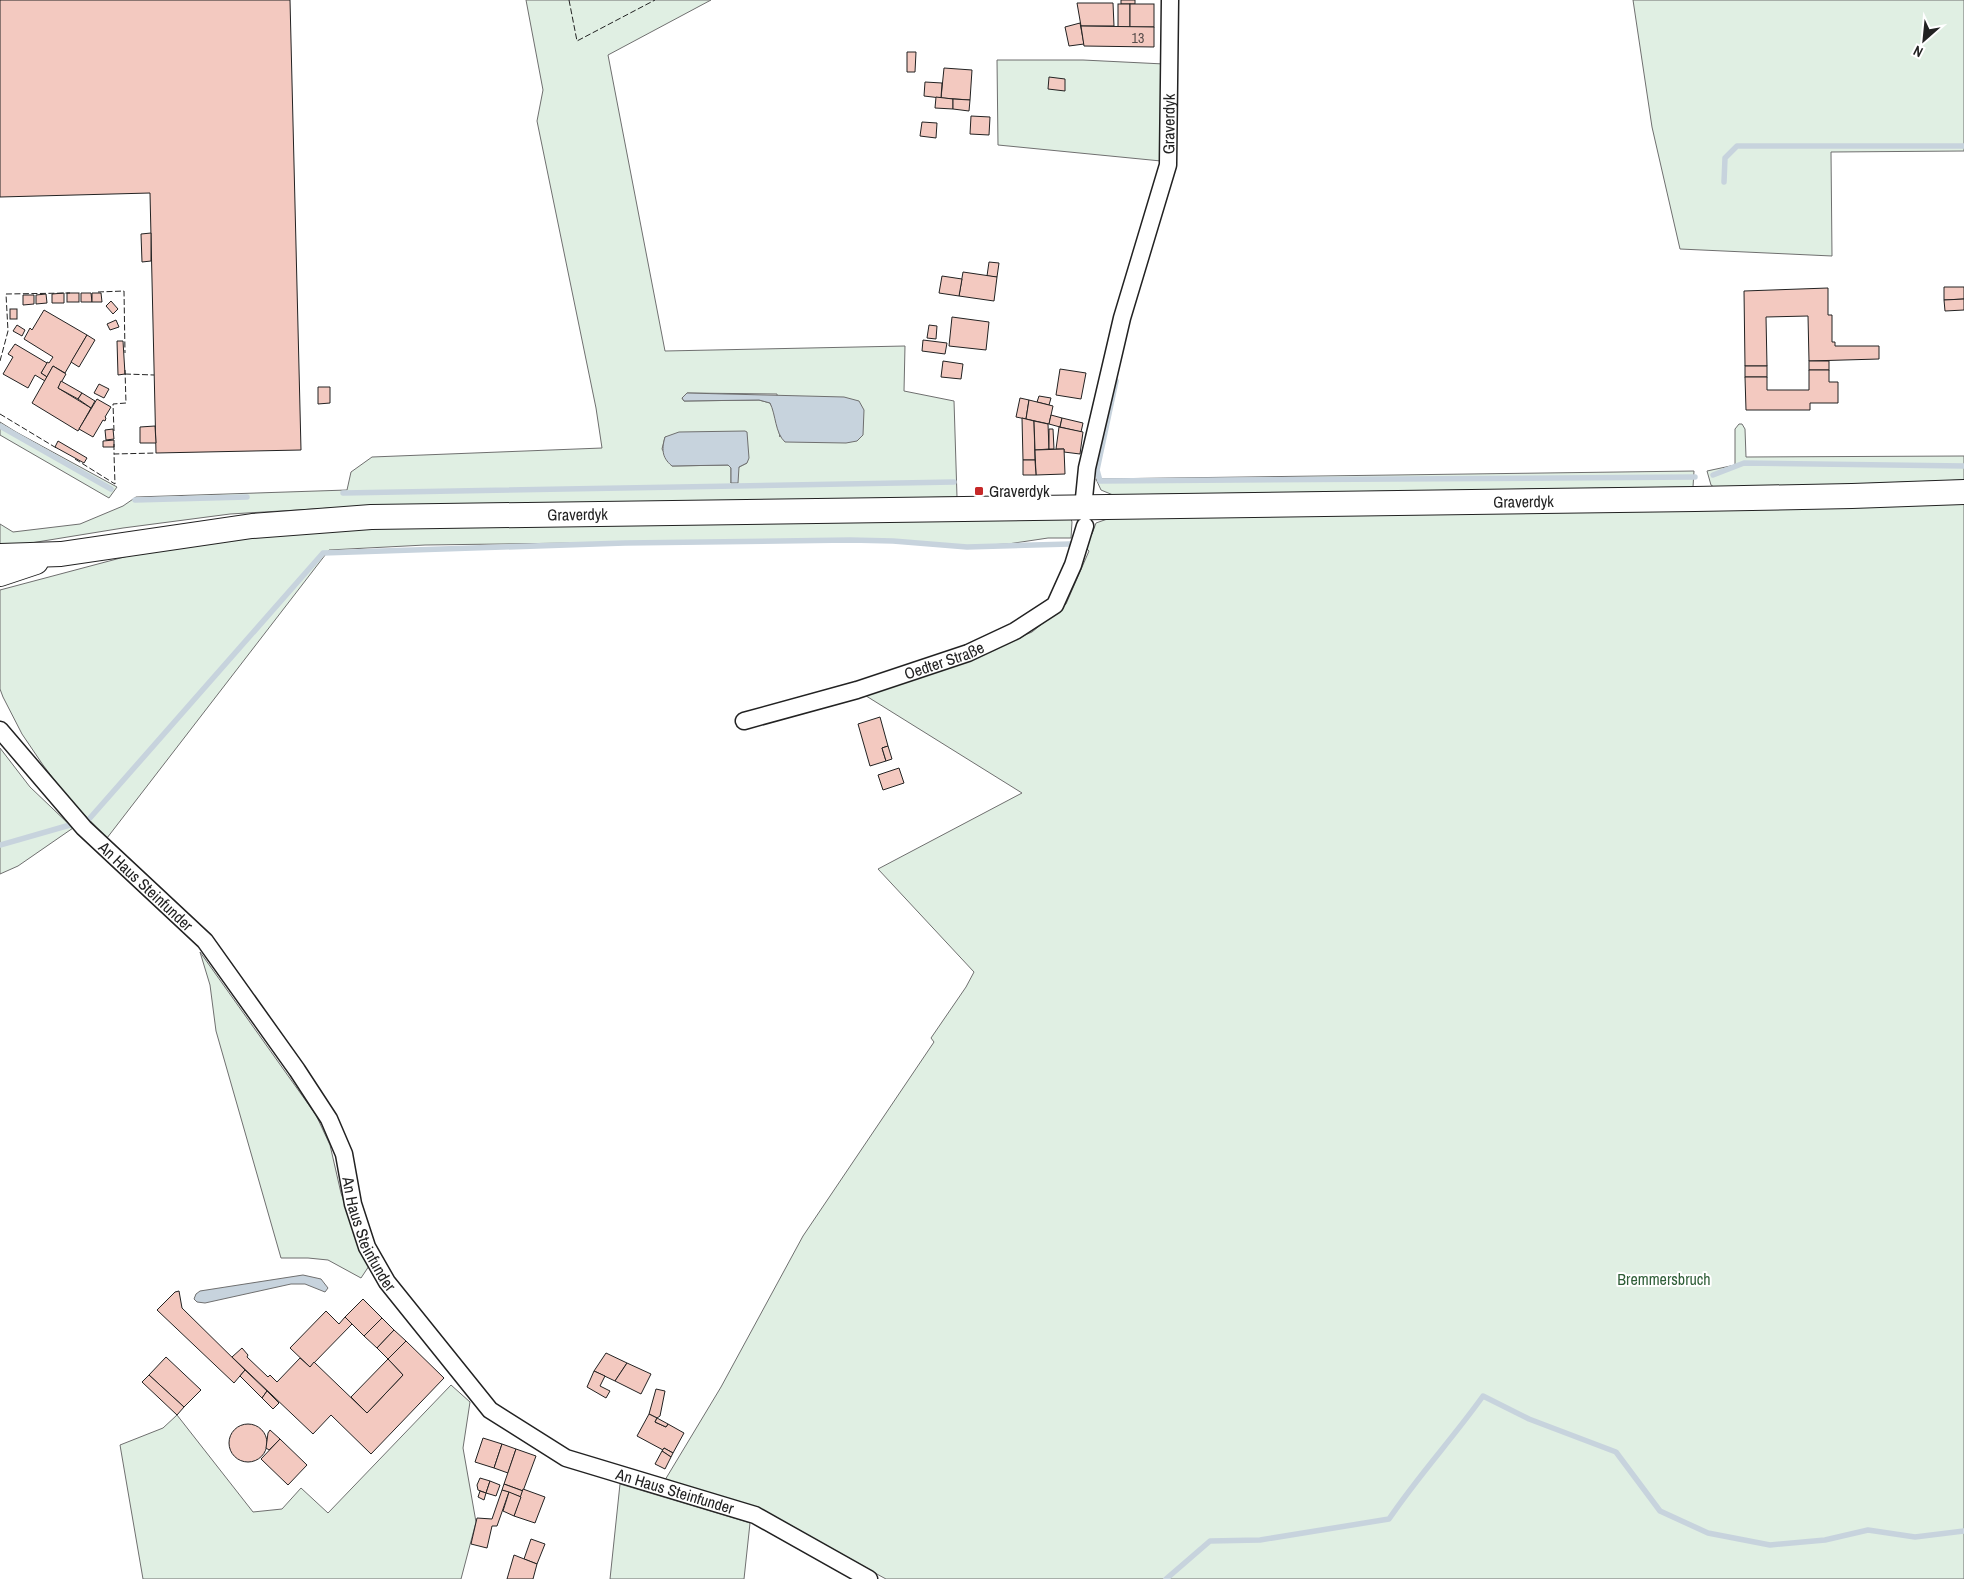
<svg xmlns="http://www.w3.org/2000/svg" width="1964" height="1579" viewBox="0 0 1964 1579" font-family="'Archivo Narrow',sans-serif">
  <rect width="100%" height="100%" fill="#fff"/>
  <g fill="#e0efe3" stroke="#6f6f6f" fill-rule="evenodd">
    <path d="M526,0h185l-103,55 57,296 240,-5 -1,45 50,10 3,96 -626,11 -101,6 -107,14 -123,20v-24l13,8 67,-8 43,-18 13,-9 211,-7 4,-18 21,-15 230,-9 -6,-40 -59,-287 6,-31zM687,393l90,1 3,43 -5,-25 -5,-9 -11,-3 -75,1 -2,-3zM665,437l82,26 -8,4 -8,16v-15l-2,-3 -57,1 -10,-17z"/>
    <path d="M1633,0h331v151l-133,1 1,104 -152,-7 -28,-122z"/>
    <path d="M997,60h86l81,4 -3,97 -163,-16z"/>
    <path d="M0,422l16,10 101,55 -8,11 -109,-63z"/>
    <path d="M1739,424h3l3,5 1,28 218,-1v24l-247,9 -6,-4 -4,-14 28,-6v-36z"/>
    <path d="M1694,471l-1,16 -580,8 -12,-5 -5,-11z"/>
    <path d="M1964,501v1078h-1078l-132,-72 -89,-27 56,-93 82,-151 131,-194 -3,-4 35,-51 8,-15 -96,-103 144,-76 -159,-99 101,-33 68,-29 34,-28 23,-53 -13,-13 16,-4 4,-11 17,-6z"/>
    <path d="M1070,516l2,6 -1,16h-23l-40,6 -44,2 -84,-7 -455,6 -96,5 -222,288 -38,-39 -26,-34 -21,-31 -19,-37 -3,-8v-99l128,-34 89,-15 168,-14z"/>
    <path d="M0,748l30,39 43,41 -55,38 -18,8z"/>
    <path d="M200,952l116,163 14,30 11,48 20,59 8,14 -8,12 -33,-18 -20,-2h-27l-65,-227 -6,-46z"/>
    <path d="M451,1385l19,17 -7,46 13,74 -15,57h-318l-23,-134 43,-17 14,-13 76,97 29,-3 19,-21 27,25z"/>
    <path d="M620,1484l130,39 -6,56h-134z"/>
  </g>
  <g fill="#c7d3dd" stroke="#6f6f6f">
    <path d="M687,393l157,4 15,4 5,9 -1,25 -6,6 -11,2 -61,-1c-10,-9 -9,-27 -15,-39l-11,-3 -75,1 -2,-3z"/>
    <path d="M745,431l2,1 2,26 -2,5 -8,4 -1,16h-7v-15l-3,-3 -56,1c-11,-9 -10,-18 -7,-29l14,-5z"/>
    <path d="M303,1275l18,4 7,9 -3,4 -20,-8h-14l-86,19 -8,-1 -3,-3 2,-5 4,-3z"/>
  </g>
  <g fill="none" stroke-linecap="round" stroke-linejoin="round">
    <g stroke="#c7d3dd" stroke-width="5.5">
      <path d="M1724,182l1,-24 12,-12h227"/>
      <path d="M1116,381l-19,89 3,11 595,-4"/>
      <path d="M0,426l111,63"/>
      <path d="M1713,475l31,-12 220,3"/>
      <path d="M343,493l611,-11"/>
      <path d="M135,500l112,-3"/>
      <path d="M90,818l233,-265 302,-10 225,-3 43,1 74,6 103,-3"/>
      <path d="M0,845l70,-20"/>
      <path d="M1166,1579l44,-38 50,-1 129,-21c29,-43 64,-81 94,-123l46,23 87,33 44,59 48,22 62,12 55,-5 43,-10 47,7 49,-6"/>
    </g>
  </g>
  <g fill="#f3c9c0" stroke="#222">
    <path d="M0,0h290l11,450 -145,3 -6,-260 -150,4z"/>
    <rect x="1121" y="0" width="14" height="4"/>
    <path d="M1077,3h36l1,23h-33z"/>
    <rect x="1118" y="4" width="12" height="23"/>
    <rect x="1130" y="4" width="24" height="23"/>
    <path d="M1080,23l4,21 -15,2 -4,-19z"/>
    <path d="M1081,26l73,1v20l-70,-1z"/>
    <path d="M907,52h9l-1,20h-8z"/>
    <path d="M944,68l28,2 -2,30 -29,-2z"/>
    <path d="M1049,77l16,2v12l-17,-2z"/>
    <path d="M925,82l17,1 -1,15 -17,-2z"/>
    <path d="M936,97l17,2v10l-18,-1z"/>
    <path d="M953,99l17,1 -1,11 -16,-2z"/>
    <path d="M971,116l19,1 -1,18 -19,-1z"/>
    <path d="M922,122l15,1 -1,15 -16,-2z"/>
    <path d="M151,233v28l-9,1 -1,-28z"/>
    <path d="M989,262l10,1 -2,14 -10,-1z"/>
    <path d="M963,272l34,5 -3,24 -35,-5z"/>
    <path d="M942,276l20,3 -3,17 -20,-3z"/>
    <path d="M1944,287h20v12l-20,1z"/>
    <path d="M1828,288v27h4v27h3v4h44v13l-70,2 -1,-45 -42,1 1,49h-22l-1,-75z"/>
    <path d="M64,293v10h-12v-9z"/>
    <rect x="67" y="293" width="12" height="9"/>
    <path d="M81,293h10l1,9h-11z"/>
    <path d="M92,293h9l1,9h-10z"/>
    <path d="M46,294l1,9 -11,1v-9z"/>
    <path d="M23,295h11v9l-11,1z"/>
    <path d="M1964,299v11l-19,1 -1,-11z"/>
    <path d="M111,301l7,8 -5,5 -7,-8z"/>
    <rect x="10" y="309" width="7" height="10"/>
    <path d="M44,310l43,25 -22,38 -12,-7 -6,11 -6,-4 6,-11 2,1 4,-6 -29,-18 6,-11 2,2z"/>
    <path d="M952,317l37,5 -3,28 -37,-4z"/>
    <path d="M116,320l3,7 -9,3 -3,-6z"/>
    <path d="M17,325l8,5 -3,6 -9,-5z"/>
    <path d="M929,325l8,1 -1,13 -9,-1z"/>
    <path d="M87,335l8,5 -16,27 -8,-5z"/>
    <path d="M923,340l24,3 -2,11 -23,-3z"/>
    <path d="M117,341h6l2,33 -7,1z"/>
    <path d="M15,344l32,19 -6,10 6,4 -2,4 -10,-6 -7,13 -25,-14 10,-17 -5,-3z"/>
    <path d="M943,361l20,3 -2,15 -20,-2z"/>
    <rect x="1809" y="361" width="20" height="9"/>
    <path d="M53,366l13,8 -8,14 33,20 -13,23 -46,-28z"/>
    <rect x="1745" y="366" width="22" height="11"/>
    <path d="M1060,369l26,4 -5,26 -25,-4z"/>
    <path d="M1809,370h20v12h9v21h-28v7h-64l-1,-33h22v13h42z"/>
    <path d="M61,381l21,12 -4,6 -20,-11z"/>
    <path d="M99,384l10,5 -5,9 -10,-5z"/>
    <path d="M318,387h12v16l-12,1z"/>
    <path d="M82,393l13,8 -4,7 -13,-9z"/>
    <path d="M1039,396l12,2 -2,7 -12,-3z"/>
    <path d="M1020,398l9,2 -3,19 -10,-2z"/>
    <path d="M97,399l14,8 -6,10 1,1 -1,3 -2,-1 -10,17 -14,-8z"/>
    <path d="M1029,400l24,6 -4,18 -23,-5z"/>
    <path d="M1051,415l11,3 -2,9 -11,-3z"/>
    <path d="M1022,418l12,3 1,39h-12z"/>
    <path d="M1062,418l21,5 -2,9 -21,-5z"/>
    <path d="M1034,421l14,3 1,25 -14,1z"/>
    <path d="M155,426l1,17h-16v-16z"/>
    <path d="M1059,427l24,5 -3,22 -16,-2v-3h-8z"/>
    <path d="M113,429l1,10 -8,1 -1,-10z"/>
    <path d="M1049,429h4l1,20h-5z"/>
    <path d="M114,440v7h-11v-6z"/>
    <path d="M58,441l29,17 -3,5 -29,-16z"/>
    <path d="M1064,449l1,25 -29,1 -1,-25z"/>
    <path d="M1023,460h12l1,15h-13z"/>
    <path d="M880,717l8,29 -6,2 4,13 -16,5 -12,-42z"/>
    <path d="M888,746l4,13 -6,2 -4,-13z"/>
    <path d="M899,768l5,15 -21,7 -5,-15z"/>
    <path d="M179,1291l3,17 63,62 -11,13 -77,-73 18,-18z"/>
    <path d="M363,1299l19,19 -18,18 -19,-19z"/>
    <path d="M326,1311l13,13 6,-7 7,7 -42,43 -20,-19z"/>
    <path d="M382,1318l12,12 -17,18 -13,-12z"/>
    <path d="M394,1330l12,11 -18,18 -11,-11z"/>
    <path d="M406,1341l38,37 -73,76 -40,-39 -18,19 -81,-77 10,-9 6,7 -1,2 21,20 2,-2 7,7 23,-24 10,9 4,-5 53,51 36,-38 -15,-16z"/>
    <path d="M606,1353l21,10 -12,18 -21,-10z"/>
    <path d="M166,1357l35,33 -17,17 -35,-32z"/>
    <path d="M388,1359l15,16 -36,38 -16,-16z"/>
    <path d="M627,1363l24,11 -10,20 -26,-13z"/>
    <path d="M245,1370l22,21 -5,7 -22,-22z"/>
    <path d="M594,1371l11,5 -5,10 10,5 -4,7 -19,-11z"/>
    <path d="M149,1375l35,32 -7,8 -35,-33z"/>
    <path d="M656,1389l9,2 -5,25 -3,2 -8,-4z"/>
    <path d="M267,1391l12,12 -6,6 -11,-11z"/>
    <path d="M649,1414l8,4 -2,4 11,5 2,-3 16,9 -11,20 -9,-5 -1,2 -26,-14z"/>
    <path d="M657,1418l11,6 -2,3 -11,-5z"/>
    <circle cx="248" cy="1443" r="19"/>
    <path d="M270,1430l10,9 -11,11 -3,-2 2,-15z"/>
    <path d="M483,1438l19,6 -8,24 -19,-6z"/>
    <path d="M280,1439l27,26 -19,20 -27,-26z"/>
    <path d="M502,1444l14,5 -8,24 -14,-5z"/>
    <path d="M664,1448l9,5 -2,4 -9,-6z"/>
    <path d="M516,1449l20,7 -13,35 -19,-7z"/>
    <path d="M662,1451l9,6 -6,12 -10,-5z"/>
    <path d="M480,1478l10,3 -4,12 -8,-3 -1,-5z"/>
    <path d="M490,1481l10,4 -4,11 -10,-3z"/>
    <path d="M504,1484l19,7 -2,6 -19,-7z"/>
    <path d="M523,1489l22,8 -10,26 -21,-7z"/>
    <path d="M502,1490l7,2 -12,34h-5l-5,22 -16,-4 6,-26 15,1z"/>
    <path d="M480,1491l6,2 -2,7 -6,-3z"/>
    <path d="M509,1492l12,5 -7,19 -11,-5z"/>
    <path d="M531,1539l14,5 -8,20 -13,-5z"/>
    <path d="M514,1555l23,9 -4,15h-26z"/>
  </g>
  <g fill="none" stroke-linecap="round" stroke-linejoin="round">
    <g stroke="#222" stroke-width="19">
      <g id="street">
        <path id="s1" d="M1083,508l4,-40 35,-150 46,-153 2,-165"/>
        <path id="s2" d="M744,721l113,-31 111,-37 47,-22 40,-26 18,-40 12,-39"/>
        <path id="s3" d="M0,730l84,98 121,113 92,129 32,49 15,35 9,50 14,43 20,35 103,128 76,48 189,57 114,64"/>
      </g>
    </g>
    <g stroke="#222" stroke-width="26">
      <g id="secondary">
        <path id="s4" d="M0,556l61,-2 191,-28 119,-9 1324,-18 157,-3 112,-4"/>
        <path d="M0,574l36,-12"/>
      </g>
    </g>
    <use href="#street" stroke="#fff" stroke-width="16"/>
    <use href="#secondary" stroke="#fff" stroke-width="24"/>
    <g stroke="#222" stroke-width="1" stroke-dasharray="6 2.5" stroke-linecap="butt">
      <path d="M569,0l8,41 78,-41"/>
      <path d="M98,292l26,-1 1,62"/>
      <path d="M0,361l8,-30 -2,-37 64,-1"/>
      <path d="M125,374l29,1"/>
      <path d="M0,414l58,35"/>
      <path d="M114,431l-1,-27 13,-1 -1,-33"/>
      <path d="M114,444v10"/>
      <path d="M75,459l40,25 -1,-30 42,-1"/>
    </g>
  </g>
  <rect fill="#c62828" stroke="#fff" stroke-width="2" x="974" y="486" width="10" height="10" rx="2.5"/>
  <g text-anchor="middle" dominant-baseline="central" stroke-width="4" stroke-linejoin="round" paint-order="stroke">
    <g font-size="14" fill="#564c4a">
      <text x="1138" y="38">13</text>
    </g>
    <g font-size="16" fill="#222" stroke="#fff">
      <text stroke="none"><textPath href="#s1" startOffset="395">Graverdyk</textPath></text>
      <text stroke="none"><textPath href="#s4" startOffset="1526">Graverdyk</textPath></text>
      <text stroke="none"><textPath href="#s4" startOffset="580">Graverdyk</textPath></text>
      <text stroke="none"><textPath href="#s2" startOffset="209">Oedter Straße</textPath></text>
      <text stroke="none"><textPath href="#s3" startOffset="214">An Haus Steinfunder</textPath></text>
      <text stroke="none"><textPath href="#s3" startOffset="634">An Haus Steinfunder</textPath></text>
      <text stroke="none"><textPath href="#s3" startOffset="1054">An Haus Steinfunder</textPath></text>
    </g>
    <g font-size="16" fill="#222" stroke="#fff" text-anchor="start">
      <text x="989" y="491">Graverdyk</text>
    </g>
    <g font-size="16" fill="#2f5e38" stroke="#fff">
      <text x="1664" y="1279">Bremmersbruch</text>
    </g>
  </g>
  <g transform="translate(1924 40) rotate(207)" stroke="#ffffff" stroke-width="4" paint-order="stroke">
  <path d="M0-4L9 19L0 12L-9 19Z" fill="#222222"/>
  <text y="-8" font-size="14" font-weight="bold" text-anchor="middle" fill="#222222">N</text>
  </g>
</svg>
